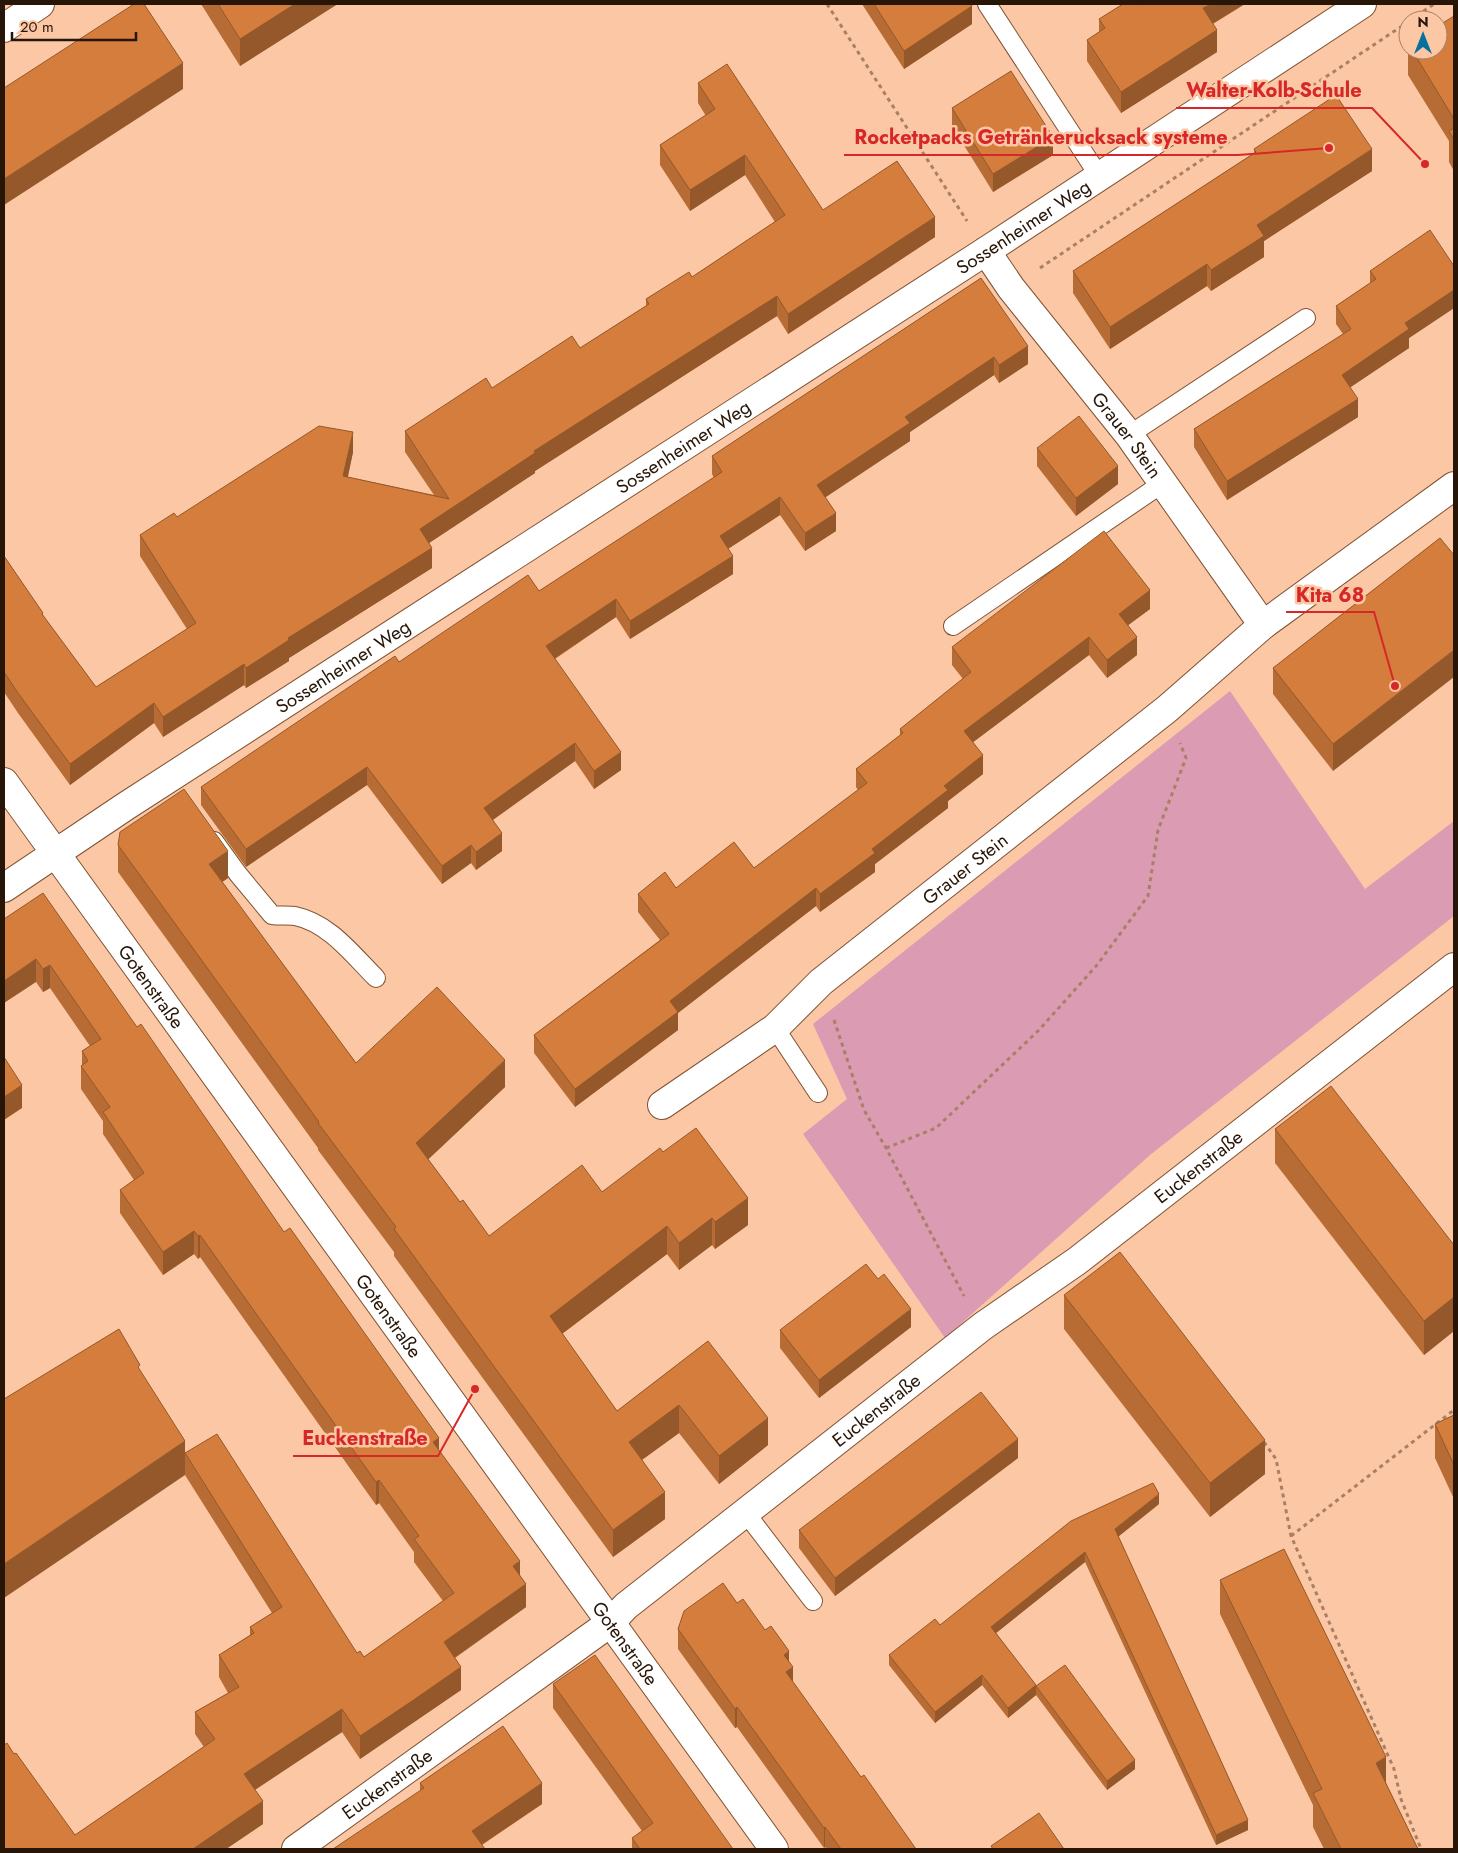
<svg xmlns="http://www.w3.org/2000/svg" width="1458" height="1853" viewBox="0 0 1458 1853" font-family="Jost,sans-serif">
  <rect width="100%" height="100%" fill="#fcc7a4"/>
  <path fill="#db9bb3" d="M1230,691l135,198 89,-68v95l-304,239 -205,183 -142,-204 44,-35 -34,-75z"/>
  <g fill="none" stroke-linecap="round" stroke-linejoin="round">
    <g stroke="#7f5232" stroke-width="20">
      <g id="lane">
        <path d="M987,4l112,172"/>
        <path d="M1129,435l177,-117"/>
        <path d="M953,626l210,-143"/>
        <path d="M214,841l24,33 34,41c7,1 16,0 23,1 34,7 57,38 81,62"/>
        <path d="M775,1028l43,65"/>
        <path d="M745,1512l68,89"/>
      </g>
    </g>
    <g stroke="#7f5232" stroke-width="30">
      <g id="street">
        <path d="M4,28l36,-24"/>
        <path id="s1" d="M986,251l25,37 118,147 134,190"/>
        <path id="s2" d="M662,1105l113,-77 46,-46 346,-273 96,-84 191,-139"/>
        <path id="s3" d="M296,1849l314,-226 16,-17 357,-280 94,-65 377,-294"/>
      </g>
    </g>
    <g stroke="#7f5232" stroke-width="30">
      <g id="secondary">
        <path id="s4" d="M4,782l770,1067"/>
        <path id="s5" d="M4,888l122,-82 860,-555 376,-247"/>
      </g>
    </g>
    <g stroke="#a88066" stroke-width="3" stroke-dasharray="4 4" stroke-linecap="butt">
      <path d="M827,4l140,217"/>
      <path d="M1410,20l24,-16"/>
      <path d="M1040,268l368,-246"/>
      <path d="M834,1020l30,90 22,38 78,148"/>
      <path d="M886,1148l50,-20 103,-98 58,-65 51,-69 10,-66 28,-72 -6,-15"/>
      <path d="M1264,1442l12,17 15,77 103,233 7,30 20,50"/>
      <path d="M1291,1536l163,-126"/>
    </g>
    <use href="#lane" stroke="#fff" stroke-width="18"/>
    <use href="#street" stroke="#fff" stroke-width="28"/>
    <use href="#secondary" stroke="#fff" stroke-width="28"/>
  </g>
  <g fill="#b66c34">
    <path d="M201,4h135v1l-96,61z"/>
    <path d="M862,4h109l1,20 -68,45z"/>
    <path d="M1141,5l72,19 4,28 -96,61 -34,-52v-21l12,-8v-13z"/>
    <path d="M1454,16v155l-5,-9v-21l-41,-66v-25h30z"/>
    <path d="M698,83l125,127 112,27 -147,97 -11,-18 -242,155v2l-106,70 3,25 -143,90v3l-43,27 -2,-3 -81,52 -9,-14 -84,62 -52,-72 -14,-21v-136l39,60 53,71 91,-58 -47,-73v-21l37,-18 176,-65 -5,25 86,18 -29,-43v-21l87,-43 88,-40 66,-42v-7l46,-22 83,-55 -30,-47 -55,36 -30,-46v-20l46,-29 -8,-13z"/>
    <path d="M952,108l101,47 -60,37 -41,-66z"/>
    <path d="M1254,149l118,22 -108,70v16l-53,34 -4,-5 -97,63 -37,-56v-22l181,-118z"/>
    <path d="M1454,266v42l-45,30v10l-59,39 8,30 -131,83 -33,-53v-18l149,-95 -7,-10v-18l34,-23v-12z"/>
    <path d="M981,278l47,86 -29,19 -5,-8 -84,57v9l-85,56 11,34 -31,20 -25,-36 -52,34 5,25 -103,65 -14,-22 -61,42 66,111 -27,19 -19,-28 -82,59 9,31 -26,19 -5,-7 -29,21 -75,-99 -121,82 -45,-62v-18l198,-125 140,-71 175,-113 -2,-4v-18z"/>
    <path d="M1037,448l81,36 -42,32 -39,-50z"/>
    <path d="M1440,538l-107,233 -60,-77v-26z"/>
    <path d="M1150,609l-22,16 9,30 -30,23 -18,-23 -116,87 10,32 -35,27v7l-73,56v8l-55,40 -4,-6 -138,107v17l-103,77 -41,-54v-18l126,-95 -22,-28v-18l38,-6 78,-20 104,-78 -2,-3v-18l44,-34v-6l63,-50 -11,-14v-18z"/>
    <path d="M118,845l110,33 -6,4 134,181 149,24 -77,72 32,43 29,34 113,-44 61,-40 85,73 -33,24 -3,-4 -33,25 -12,-16 -105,80 55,77 91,-70 60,104 -49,39 -40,-51 -37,27 23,59 -52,38 -219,-301v-4l-76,-102v-2l-200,-276z"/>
    <path d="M4,919l133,108 302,423 81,125 6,32 -71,51 6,32 -101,69 -18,-27 -87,58 8,34 -37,25h-222l10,-95 61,81 129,-88 -9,-13v-22l33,-19 -9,-16v-22l31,-20v-8l22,-14 -87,-138 -45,-104 45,82 172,200 7,4 79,-56 -29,-39v-10l-35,-49 -3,2 -176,-248 -2,2 -4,-5 -31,21 -43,-62v-23l14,-10 -31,-46v-13l-22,-32v-23l1,-1v-14l8,-5 -40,-58 -7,4 -7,-10z"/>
    <path d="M1275,1129l179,116v86l-30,24 -149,-192z"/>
    <path d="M1064,1295l201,179 -55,43 -146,-188z"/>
    <path d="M911,1327l-92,71 -39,-50v-18z"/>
    <path d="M1454,1415v84l-19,-41v-34z"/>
    <path d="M1018,1458l-183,138 -36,-48v-18z"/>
    <path d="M1159,1504l-41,33 130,293 -32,15 -131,-283 -89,71 40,53 99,83 -28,21 -71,-95 -28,23 -26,-33 -47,38 -46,-58v-10l51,-30z"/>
    <path d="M1220,1580l166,204 32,65h-94l-11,-22v-22l-93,-191z"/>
    <path d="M737,1603l52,60 4,19 68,95 55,72h-89l-2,-2 -1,1 -87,-121 -2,1 -57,-79v-20z"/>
    <path d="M553,1684l180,165h-101v-11l10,-7 -89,-123z"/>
    <path d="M420,1783l122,21 -60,41 -62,-54z"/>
  </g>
  <g fill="#94582a">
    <path d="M295,4h41v1l-96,61v-27z"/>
    <path d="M1211,4h34l-42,26v-22z"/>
    <path d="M972,6v18l-68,45v-18z"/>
    <path d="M1217,30v22l-96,61v-21z"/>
    <path d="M183,63v26l-179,116v-26z"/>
    <path d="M1053,137v18l-60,37v-18z"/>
    <path d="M1372,149v22l-108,70v16l-53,34v-21l46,-45z"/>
    <path d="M745,155v20l-55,36v-21z"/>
    <path d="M935,217v20l-147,97v-20z"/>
    <path d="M1207,264v22l-97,63v-22z"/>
    <path d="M1454,290v18l-45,30v10l-67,45v-18l63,-52z"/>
    <path d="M777,296v20l-242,155v2l-115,76v-20l114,-78z"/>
    <path d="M1028,346v18l-29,19v-18z"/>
    <path d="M994,357v18l-84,57v9l-93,62v-18l88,-68z"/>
    <path d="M1358,399v18l-131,83v-19z"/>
    <path d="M353,432v20l-10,45v-21z"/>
    <path d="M1118,466v18l-42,32v-18z"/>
    <path d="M780,497v18l-60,39v-18z"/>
    <path d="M836,513v18l-31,20v-18z"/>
    <path d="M432,548v20l-143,90v3l-43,27v-20l42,-30z"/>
    <path d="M733,556v18l-103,65v-18z"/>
    <path d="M1150,590v19l-31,23v-18z"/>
    <path d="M616,599v18l-70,47v-18z"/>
    <path d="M1089,637v18l-125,94v-18z"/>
    <path d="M1137,637v18l-30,23v-18z"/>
    <path d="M1454,650v27l-121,94v-27z"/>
    <path d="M244,664v21l-81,52v-20z"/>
    <path d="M154,703v20l-84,62v-21z"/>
    <path d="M575,743v18l-91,65v-18z"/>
    <path d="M621,752v18l-27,19v-18z"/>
    <path d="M983,755v19l-35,27v7l-73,56v8l-55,40v-18l124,-108z"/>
    <path d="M367,767v18l-121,82v-18z"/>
    <path d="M502,833v18l-26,19v-18z"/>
    <path d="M471,845v18l-29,21v-18z"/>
    <path d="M228,851v27l-19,13v-27z"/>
    <path d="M816,888v18l-138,107v17l-103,77v-18l95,-88z"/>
    <path d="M36,959v23l-32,21v-22z"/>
    <path d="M50,965v23l-7,4v-23z"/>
    <path d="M505,1060v27l-89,84v-28z"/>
    <path d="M22,1085v23l-18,12v-23z"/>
    <path d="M748,1198v27l-33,24v-27z"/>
    <path d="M712,1218v27l-33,25v-27z"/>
    <path d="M667,1226v28l-117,89v-27z"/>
    <path d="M194,1231v23l-31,21v-23z"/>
    <path d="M200,1235v22l-2,2v-23z"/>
    <path d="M1454,1297v34l-30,24v-34z"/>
    <path d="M911,1309v18l-92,71v-18z"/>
    <path d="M679,1405v28l-50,36v-27z"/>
    <path d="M768,1418v27l-49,39v-28z"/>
    <path d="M439,1438v22l-6,-18z"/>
    <path d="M1018,1439v19l-183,138v-18z"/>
    <path d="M1265,1440v34l-55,43v-34z"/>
    <path d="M185,1441v34l-181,123v-34z"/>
    <path d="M379,1480v23l-3,2v-23z"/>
    <path d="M665,1492v27l-52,38v-27z"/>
    <path d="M1159,1494v10l-44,35v-10z"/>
    <path d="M1085,1552v10l-94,75v-10z"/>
    <path d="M520,1561v23l-7,-18z"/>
    <path d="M526,1584v23l-82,58v-23z"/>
    <path d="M789,1651v19l4,-3v20l-7,5 -2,-37z"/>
    <path d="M461,1667v23l-101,69v-23z"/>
    <path d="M982,1675v10l-47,38v-11z"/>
    <path d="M1036,1685v10l-28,23v-10z"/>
    <path d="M737,1707v20l-2,1v-19z"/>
    <path d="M342,1709v23l-98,65v-23z"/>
    <path d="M1386,1757v34l-10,-28z"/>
    <path d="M1135,1760v9l-28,21v-9z"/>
    <path d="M542,1783v21l-67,45 -3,-18z"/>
    <path d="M263,1801v23l-37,25h-33z"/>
    <path d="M1248,1820v10l-32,15v-10z"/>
    <path d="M825,1827v20l-1,1v-20z"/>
  </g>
  <g fill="#d47d3c" stroke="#94582a">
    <path d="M134,4h10l39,59 -179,116v-91z"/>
    <path d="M218,4h77l-55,35z"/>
    <path d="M874,4h97l1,2 -68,45z"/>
    <path d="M1123,4h17l1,1 2,-1h68l-8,4 14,22 -96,62 -34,-52 18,-12 -6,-9z"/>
    <path d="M1454,16v103l-42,-69h26v-24z"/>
    <path d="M727,64l96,146 74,-49 38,56 -147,97 -11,-18 -243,155 1,2 -115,76 12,19 -144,90 1,2 -43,28 -2,-4 -81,53 -9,-14 -84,61 -52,-71 -14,-21v-116l39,57 -1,1 54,73 100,-64 -56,-88 34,-22 3,4 142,-91 34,6 -10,44 106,23 -44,-68 81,-53 6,10 80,-52 8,12 69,-44 -3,-5 43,-27 3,5 93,-62 -40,-60 -55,35 -30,-45 55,-36 -17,-26z"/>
    <path d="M1011,71l42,66 -60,37 -41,-66z"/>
    <path d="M1336,95l36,54 -115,76 7,11 -53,34 -4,-6 -97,63 -37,-56 183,-119 -2,-3z"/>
    <path d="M1454,128v12l-5,-9z"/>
    <path d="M1430,230l24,36v24l-49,33 4,6 -67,46 16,24 -131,82 -33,-52 157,-100 -15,-23 40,-27 -6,-8z"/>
    <path d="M981,278l47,68 -29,19 -5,-8 -89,60 5,6 -93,62 19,28 -31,20 -25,-36 -60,39 13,20 -103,65 -14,-22 -70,47 75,106 -27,19 -19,-28 -91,65 18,25 -26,19 -5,-7 -29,21 -75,-99 -121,82 -45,-62 194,-131 4,6 129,-87 11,16 183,-119 -10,-16z"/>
    <path d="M1079,416l39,50 -42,32 -39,-50z"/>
    <path d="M1104,531l46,59 -31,24 18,23 -30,23 -18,-23 -125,94 19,24 -39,31 4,4 -76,59 3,4 -55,41 -4,-6 -146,113 8,11 -103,77 -41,-54 135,-101 -31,-40 27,-22 11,16 58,-46 20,26 113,-85 -11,-14 47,-36 -3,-4 71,-57 -19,-25z"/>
    <path d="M1440,538l14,17v95l-121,94 -60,-76z"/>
    <path d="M184,789l44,62 -19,13 147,199 81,-76 68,73 -89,83 44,59 3,-2 26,36 93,-71 20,27 58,-44 3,4 33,-24 52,70 -33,24 -3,-4 -33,25 -12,-17 -117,90 67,95 91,-70 60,77 -49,38 -40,-51 -50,37 36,50 -52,38 -219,-301 2,-2 -78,-104 1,-1 -201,-277 2,-13z"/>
    <path d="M43,893l94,134 4,-3 143,208 6,-4 149,210 -6,4 87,119 -7,5 13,18 -82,58 17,25 -46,32 -55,37 -18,-27 -98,65 19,27 -70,48h-189v-104l3,-2 7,11 2,-1 59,82 140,-96 -20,-27 44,-25 -20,-32 35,-22 -4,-6 32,-20 -97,-154 32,-19 140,219 3,-2 4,6 90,-64 -40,-54 5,-3 -40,-56 -3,2 -176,-247 -2,1 -4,-5 -31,21 -43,-62 24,-17 -41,-61 7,-5 -29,-41 7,-5 -6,-10 19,-12 -51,-74 -7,4 -7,-10 -32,22v-62z"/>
    <path d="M4,1057l18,28 -18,12z"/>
    <path d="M1331,1086l123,159v52l-30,24 -149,-192z"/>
    <path d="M1120,1252l145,188 -55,43 -146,-188z"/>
    <path d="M866,1264l12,15 6,-5 27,35 -92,71 -39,-50z"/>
    <path d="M119,1329l21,36 -2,2 47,74 -181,123v-165z"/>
    <path d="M981,1392l37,47 -183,139 -36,-48z"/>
    <path d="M1454,1415v50l-19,-41z"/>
    <path d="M1153,1483l6,11 -44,35 133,291 -32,15 -131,-283 -94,75 45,58 -28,23 -26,-33 -47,37 -46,-57 46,-36 5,6 131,-104z"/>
    <path d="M1284,1549l102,208 -10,6 42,86h-77l-28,-56 9,-4 -102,-209z"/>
    <path d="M723,1583l14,20 6,-4 22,31 6,-4 18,25 -5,4 9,12 -7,5 75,105 3,-2 52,74h-75l-16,-22 -1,1 -87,-121 -2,2 -57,-80 6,-18z"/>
    <path d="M595,1655l138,194h-93l-8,-11 21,-15 -100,-139z"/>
    <path d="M1065,1665l70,95 -28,21 -71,-95z"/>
    <path d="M503,1726l39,57 -70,48 13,18h-152l91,-61 -4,-5z"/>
    <path d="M1039,1813l25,36h-71l-2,-3z"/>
  </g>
  <g text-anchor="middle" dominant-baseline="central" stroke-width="5" stroke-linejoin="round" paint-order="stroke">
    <g font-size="19" fill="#271507" stroke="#fcc7a4">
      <text stroke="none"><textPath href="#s5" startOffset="1215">Sossenheimer Weg</textPath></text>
      <text stroke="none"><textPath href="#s1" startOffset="232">Grauer Stein</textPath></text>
      <text stroke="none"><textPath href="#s5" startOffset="810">Sossenheimer Weg</textPath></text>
      <text stroke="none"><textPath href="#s5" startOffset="405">Sossenheimer Weg</textPath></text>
      <text stroke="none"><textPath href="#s2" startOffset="385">Grauer Stein</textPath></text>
      <text stroke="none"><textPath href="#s4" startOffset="252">Gotenstraße</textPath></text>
      <text stroke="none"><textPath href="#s3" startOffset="1132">Euckenstraße</textPath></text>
      <text stroke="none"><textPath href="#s4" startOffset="658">Gotenstraße</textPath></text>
      <text stroke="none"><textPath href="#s3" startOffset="728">Euckenstraße</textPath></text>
      <text stroke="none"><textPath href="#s4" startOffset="1062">Gotenstraße</textPath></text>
      <text stroke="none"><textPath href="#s3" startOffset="112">Euckenstraße</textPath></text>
    </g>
  </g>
  <path fill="none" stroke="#d62828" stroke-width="2" d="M1425 164L1372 108H1176M1329 148L1238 155H844M1395 686L1374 612H1286M475 1389L438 1456H293"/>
  <g fill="#d62828" stroke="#fcc7a4" stroke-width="2">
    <circle cx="1425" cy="164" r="5"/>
    <circle cx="1329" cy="148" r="5"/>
    <circle cx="1395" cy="686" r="5"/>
    <circle cx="475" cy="1389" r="5"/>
  </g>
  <g font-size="20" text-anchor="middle" font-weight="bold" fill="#d62828" stroke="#fcc7a4" stroke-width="5" stroke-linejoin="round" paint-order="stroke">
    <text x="1274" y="97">Walter-Kolb-Schule</text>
    <text x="1041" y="144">Rocketpacks Getränkerucksack systeme</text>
    <text x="1330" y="602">Kita 68</text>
    <text x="365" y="1445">Euckenstraße</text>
  </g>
  <rect width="1458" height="1853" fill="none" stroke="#271507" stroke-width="10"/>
  <g transform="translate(1423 35)"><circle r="24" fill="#fcc7a4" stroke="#a78065"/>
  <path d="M0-4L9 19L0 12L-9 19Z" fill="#05719d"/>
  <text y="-8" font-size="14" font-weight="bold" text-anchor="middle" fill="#271507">N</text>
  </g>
  <path d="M12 32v8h124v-8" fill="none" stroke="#271507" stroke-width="2.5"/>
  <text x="20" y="32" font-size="15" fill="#271507" stroke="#fcc7a4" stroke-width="4" paint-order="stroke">20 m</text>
</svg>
